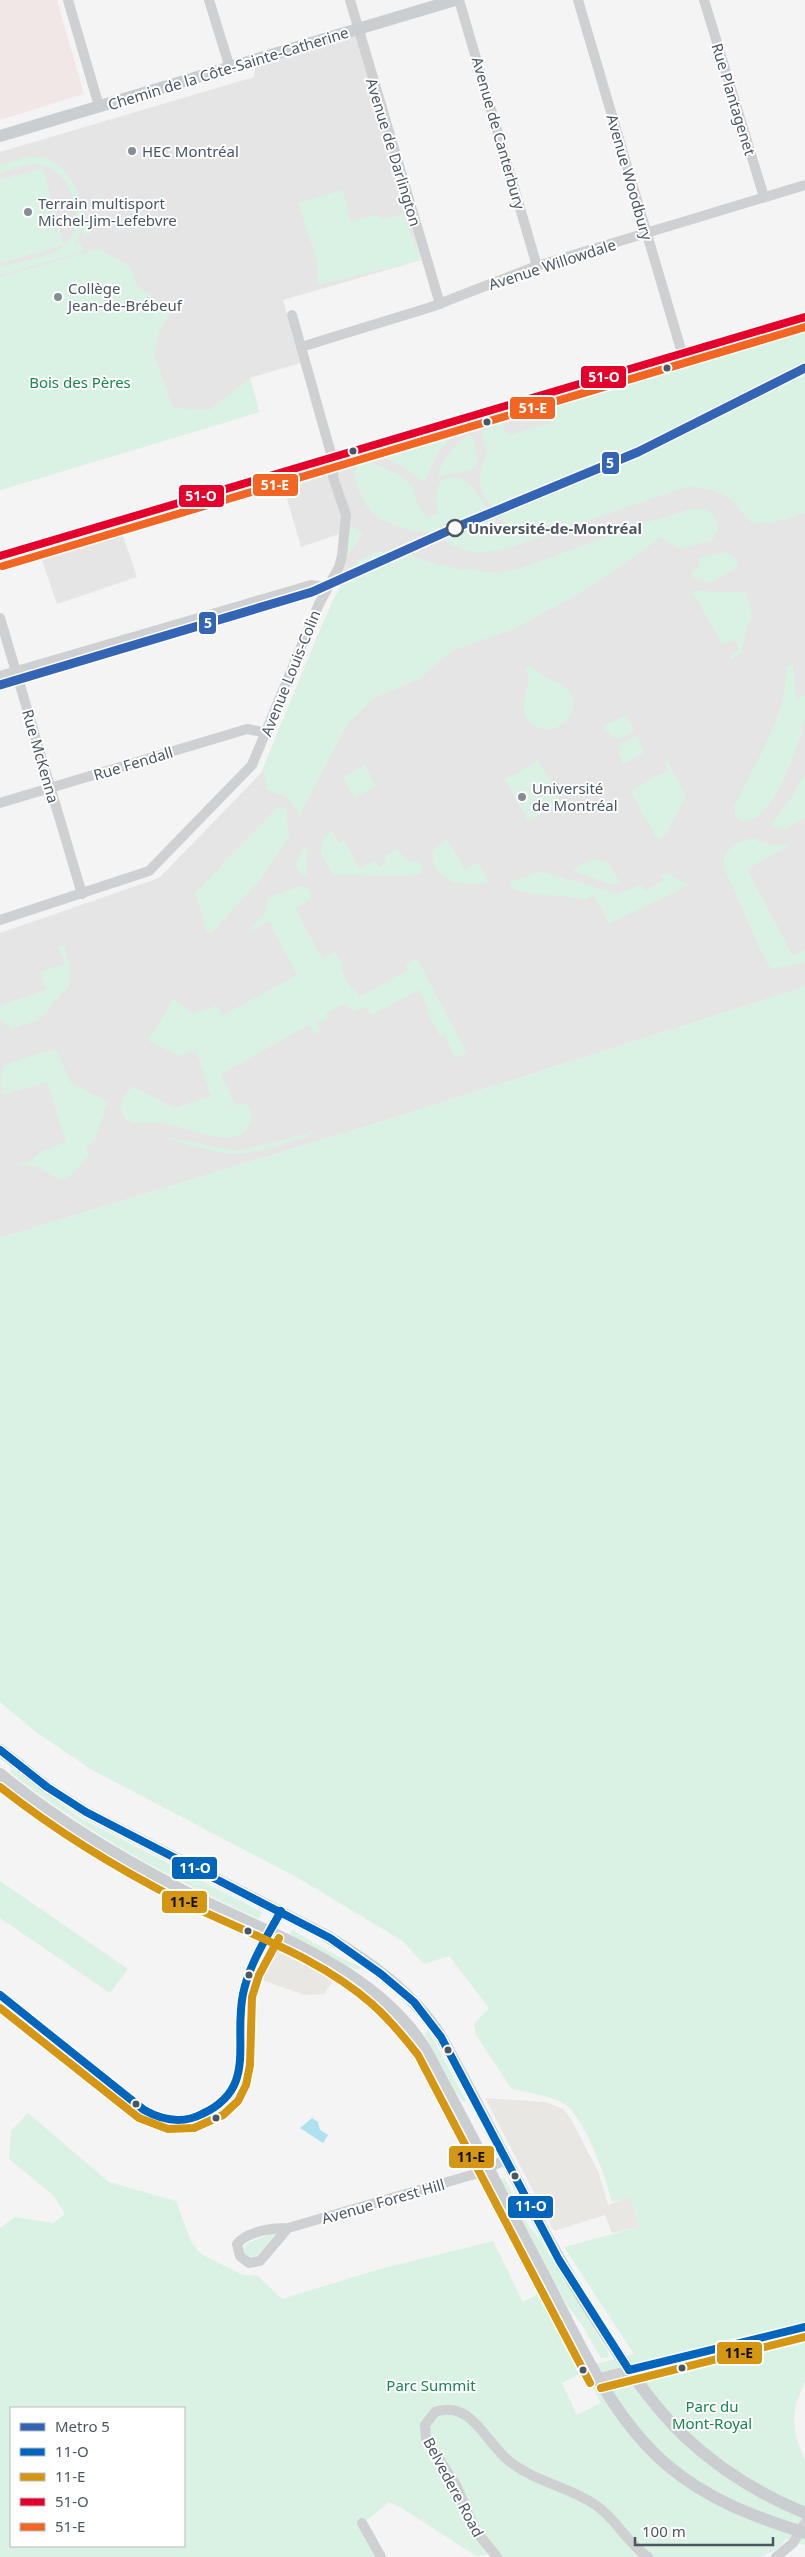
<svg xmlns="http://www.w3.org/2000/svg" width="805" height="2557" viewBox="0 0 805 2557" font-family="'Noto Sans',sans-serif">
  <rect width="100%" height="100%" fill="#f4f4f4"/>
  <g fill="#e8e7e3">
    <path d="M279,1949l56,28 -11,17 -19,1 -43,-15 1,-2 -3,-1 8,-15 5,-9z"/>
    <path d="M485,2098l60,4 18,7 8,10 28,54 9,32 22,-9 9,31 -27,6 -7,-18 -51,16z"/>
  </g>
  <g fill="#e6e5e6">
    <path d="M358,29l63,231 -138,40 17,63 -50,15 9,34 -259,78v-338l254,-75 2,-17z"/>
    <path d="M805,330v657l-418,133 -387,118v-305l159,-55 102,-105 61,-148 19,-39 10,-56 -50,17 -18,-62z"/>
    <path d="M121,530l16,47 -80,27 -16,-47z"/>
  </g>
  <path fill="#f1e7e6" d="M0,0h57l27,94 -84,26z"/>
  <g fill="#d9f2e3" fill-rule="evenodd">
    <path d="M28,157c44,-5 53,45 63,77l-7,2 -3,-7 -7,16 7,-1 2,8 -83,23v-8c17,-5 50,-10 63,-20 26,-20 10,-76 -21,-82 -14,-3 -29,4 -42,8v-8z"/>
    <path d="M43,168l21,77 -64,18v-83z"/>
    <path d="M342,190l9,32 24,-7 9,4 19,-5 18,46 -103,25 -1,-24 -19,-58z"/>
    <path d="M99,249l31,17 6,19 36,26 -12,19 -6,24 19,54 36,2 41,-32 9,34 -259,78v-213z"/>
    <path d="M805,330v183c-13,4 -40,14 -53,9 -6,-2 -9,-9 -13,-14 -12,-16 -32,-21 -52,-21l-186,63c-16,2 -34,4 -49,-5 -6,-4 -12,-9 -19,-12 -8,-2 -16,0 -23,-3 -40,-11 -46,-21 -57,-58l3,-1 2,-8 8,-3 34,15 13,11 3,15 11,16 11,-3 -2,-19 4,-13c23,-15 34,7 45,24 3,6 12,14 12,21 0,5 -3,7 -5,10l14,-2 -4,-4 2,-10c-20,-18 -33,-40 -17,-67l-6,-22 21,-11 3,10 4,4 42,-12 1,-11 -3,-5z"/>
    <path d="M455,435l-15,15 -16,32 -21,-15 -22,-11z"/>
    <path d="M467,435l6,2 5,27 -5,5 -35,8 5,-17z"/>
    <path d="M695,508c14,1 23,7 23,23l-6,9 -32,9 -19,-12 -54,39 -36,22 -59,32 -59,20 -34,29 -45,19 -27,27 -48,91c-6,-18 -15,-21 -32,-26l-4,-22 70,-168 21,-35 7,-6 16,-7 17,-2 46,15 20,4 38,4 21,-4 122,-45z"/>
    <path d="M352,526l11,8 -16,22 3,-29z"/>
    <path d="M720,553c9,-2 14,3 18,11l-4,5 -22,14 -19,-6 -2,-4 9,-6 -2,-9z"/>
    <path d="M692,591l54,1 7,25 -6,8 -6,29 -10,5 -1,-2 10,-8 -5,-9 -13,4z"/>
    <path d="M793,664l3,36 9,-5c0,8 0,17 0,24 -6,25 -31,104 -62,102l-8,-5 -1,-9c21,-45 52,-89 53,-140z"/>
    <path d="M530,665c11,17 53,17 42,47 -3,7 -9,13 -16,16 -7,2 -16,2 -23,-3 -22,-16 3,-37 -8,-57z"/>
    <path d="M625,715l3,1 6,15 -17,9 -2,-4 -3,2 -3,-6 -3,1 -3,-6z"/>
    <path d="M636,736l9,16 -22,12 -5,-14 3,-2 -2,-3z"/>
    <path d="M537,759l25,44 -34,18 -23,-42 25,-13z"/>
    <path d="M667,760l19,36 -20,38 -7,5 -3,-2 -26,-46 38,-21 -4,-8z"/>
    <path d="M365,765l11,21 -22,12 -11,-21z"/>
    <path d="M805,776v42l-19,11 -14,-1 -1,-3 21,-28 10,-20z"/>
    <path d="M281,807l5,1 3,30 -31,44 -47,52 -5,-4 -9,-33 -3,-3 82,-85z"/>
    <path d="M332,831l7,12 5,-3 16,29 15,-8 4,6 7,-5 -3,-6 14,-7 9,11 13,2 3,5 -1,6 -11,3 -77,-1 -12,-22 2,-16z"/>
    <path d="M447,839l18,31 14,-8 9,20c-22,7 -61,-1 -55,-32z"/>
    <path d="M748,839h10l-1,2 18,5 15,-1 -43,24 46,87 12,-6v12l-34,7 -9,-15 -38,-86c-2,-18 10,-23 24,-29z"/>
    <path d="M303,847l5,4 -2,16 3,10 -9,-4 -4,-8z"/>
    <path d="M592,859l17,3 11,22h-11l-35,-13 1,-3z"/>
    <path d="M541,871l76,23 24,-9 4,6 19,-11 -4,-6h8l21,11 -80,39 -15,-29 -8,5 -24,-5 -1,2 -45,-6 -6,-4 2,-6z"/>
    <path d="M297,887h7l5,3 2,9 -16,9 27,50 13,-6 8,14 -3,2 11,21 3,-1 5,9 49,-27 -3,-6 12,-6 50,96 -12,4 -11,-23 -4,1 -13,-24 3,-2 -11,-20 -47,25 -6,-8 -13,5 -7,-9 -20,10 2,6 -7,3 -4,-3 -2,2 6,10 -6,3 -6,-9 -88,49 14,31 12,-1c5,6 5,11 3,18 -9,33 -66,3 -88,1 -13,-1 -35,5 -42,-11l3,-14 9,-12 42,22 37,-12 -15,-46 -18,6 -30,-16 26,-41 18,15 25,-8 6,9 74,-40 -28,-54 -22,12 19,-22 1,-13z"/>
    <path d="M64,946l6,20 -1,20 -30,34 -28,9 -11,-10v-13l46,-16 -6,-18 25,-8 -7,-17z"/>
    <path d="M805,987v1395l-9,21 -2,16 2,18 9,24v84l-19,-6 -7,9 -18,9h-260l-5,-4 -20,3 -76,-49 -11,-5 -19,16 -12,7 18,32h-376v-329l15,-11 38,6 12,-9 -12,-19 -44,-36 2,-28 17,-18 81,69 67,19 15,41 10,12 42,21 15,1 24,23 98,-30 113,-28 30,61 17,-9 41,75 53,-14 -70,-107 75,-20 -9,-30 -18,5c-6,-24 -28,-87 -49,-99 -15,-9 -36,-9 -52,-15l-35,-53 -2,-11 15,-16 -40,-52 -25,8 -23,-24 -103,-62 -206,-108 -59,-40 -33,-28v-464l387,-118zM584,2372l17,31 -24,12 -15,-32zM11,2408h173v138h-173z"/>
    <path d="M57,1050l13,32 38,20 -13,37 -9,10 4,5 -18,21 -12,5 -22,-13 -22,-3 16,-4 8,-8 26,-10 -19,-60 -44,13 -3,-15 4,-15 36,-12z"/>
    <path d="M314,1132l2,1c-28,9 -60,23 -90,20 -21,-2 -40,-10 -60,-14l5,-1 66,13z"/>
    <path d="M12,1769l67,48 183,95 -3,7c-87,-40 -173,-86 -249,-147z"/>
    <path d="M0,1881l128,88 -18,24 -110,-75z"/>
    <path d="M292,1930l49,28 20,9 -2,3 -12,-4 -57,-31z"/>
    <path d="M429,2031l37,70 -2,1 -9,-11 -31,-58z"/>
    <path d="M504,2177l25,49 11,13 69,115 -1,4h-7l-19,-33 -15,-20 -67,-126z"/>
    <path d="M275,2232l1,2 -19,22 -6,1 -5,-3 -2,-5 2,-5z"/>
  </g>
  <path fill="#aee2f0" d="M312,2118l6,4 2,8 8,5 -5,8 -23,-15z"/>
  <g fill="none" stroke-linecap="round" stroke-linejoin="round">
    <g stroke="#ced0d2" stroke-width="10">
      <path d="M68,0l31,106"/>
      <path d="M209,0l21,68"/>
      <path d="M350,0l90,304"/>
      <path d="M459,0l78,266"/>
      <path d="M578,0l104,353"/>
      <path d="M704,0l60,197"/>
      <path d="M301,347l130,-40 106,-41 268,-81"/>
      <path d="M0,556l805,-239"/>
      <path d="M0,618l82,276"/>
      <path d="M0,676l311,-91 16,2"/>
      <path d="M0,803l247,-74 20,4"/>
      <path d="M0,920l149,-49 103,-106 67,-161 20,-37 3,-11 4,-41 -13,-38 -1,-20 -40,-142"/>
      <path d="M0,1995l144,115c17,10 35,13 55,6 61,-20 33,-76 44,-122 6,-29 24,-56 38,-83"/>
      <path d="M288,2228l-28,33 -11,2 -9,-7 -3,-12c10,-13 36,-16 51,-16l187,-54 30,-14"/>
      <path d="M599,2378l206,-51"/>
      <path d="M362,2523l19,34"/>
      <path d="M497,2557l-22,-27 -19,-45 -30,-46 -1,-14 10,-13c36,-13 51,31 74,49 26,21 61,26 88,45 20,14 30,37 51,51"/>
      <path d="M776,2557l17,-14 12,-20"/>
    </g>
    <g stroke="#caced1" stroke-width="12">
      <path d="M0,136l455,-136"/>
      <path d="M0,1750l47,37 39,25 237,122c45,27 90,58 118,103 57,101 103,207 169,304 22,34 45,67 74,95 35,33 77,59 121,77"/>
      <path d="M0,1774c56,46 118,83 182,116 85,45 191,75 244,160 41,76 80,153 120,229 33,64 65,138 121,186 41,35 88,52 138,68"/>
    </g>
    <g stroke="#fff" stroke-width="11">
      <g id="bus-1">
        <path d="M0,1750l47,37 39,25 244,126 51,36 33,28 27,35 118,223 70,110"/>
        <path d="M0,1995l144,115c18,10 39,14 58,4 56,-26 31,-71 41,-120 6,-30 24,-57 38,-83"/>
        <path d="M629,2370l176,-43"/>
      </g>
    </g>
    <g stroke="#fff" stroke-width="11">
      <g id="bus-2">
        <path d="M0,1787c56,44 116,81 179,113 64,32 139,56 193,104 18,16 32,33 46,51l172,328"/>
        <path d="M0,2008l139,110 29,11 26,-1 29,-13 15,-14 8,-16 4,-20 2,-68 7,-22 20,-37"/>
        <path d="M601,2388l204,-51"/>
      </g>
    </g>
    <g stroke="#fff" stroke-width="11">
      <path id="bus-3" d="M0,556l805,-239"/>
    </g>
    <g stroke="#fff" stroke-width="11">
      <path id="bus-4" d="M3,566l802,-239"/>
    </g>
    <use href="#bus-1" stroke="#0065bd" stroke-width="8"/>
    <use href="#bus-2" stroke="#d49613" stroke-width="8"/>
    <use href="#bus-3" stroke="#e4002b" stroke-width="8"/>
    <use href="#bus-4" stroke="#f26522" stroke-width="8"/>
    <g stroke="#fff" stroke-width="12">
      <path id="metro-1" d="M0,685l312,-93 145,-65 181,-75 167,-84"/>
    </g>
    <use href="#metro-1" stroke="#3465b4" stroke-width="9"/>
  </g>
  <g fill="#868d94" stroke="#fff" stroke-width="2">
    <circle cx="132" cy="151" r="5"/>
    <circle cx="28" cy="212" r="5"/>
    <circle cx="58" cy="297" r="5"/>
    <circle cx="522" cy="797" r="5"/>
  </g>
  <g fill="#4a5661" stroke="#fff" stroke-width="2">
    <circle cx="667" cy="368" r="4.5"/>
    <circle cx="487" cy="422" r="4.5"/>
    <circle cx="353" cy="451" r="4.5"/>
    <circle cx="248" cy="1931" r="4.5"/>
    <circle cx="249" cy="1975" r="4.5"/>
    <circle cx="448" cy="2050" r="4.5"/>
    <circle cx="136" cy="2104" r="4.5"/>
    <circle cx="216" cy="2118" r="4.5"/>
    <circle cx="515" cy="2176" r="4.5"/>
    <circle cx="682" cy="2368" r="4.5"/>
    <circle cx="583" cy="2370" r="4.5"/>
  </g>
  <circle fill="#fff" stroke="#4a5661" stroke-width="2.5" cx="455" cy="528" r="8"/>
  <g text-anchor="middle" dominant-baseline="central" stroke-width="4" stroke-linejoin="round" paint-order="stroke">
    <g font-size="15" fill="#4a5661" stroke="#fff">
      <text transform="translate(228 68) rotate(-17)">Chemin de la Côte-Sainte-Catherine</text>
      <text transform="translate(734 99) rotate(73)">Rue Plantagenet</text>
      <text transform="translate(499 133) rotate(74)">Avenue de Canterbury</text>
      <text transform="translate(394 152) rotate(73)">Avenue de Darlington</text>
      <text transform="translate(630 177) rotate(74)">Avenue Woodbury</text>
      <text transform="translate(552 264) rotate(-18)">Avenue Willowdale</text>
      <text transform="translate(290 673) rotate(-68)">Avenue Louis-Colin</text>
      <text transform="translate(41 756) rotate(74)">Rue McKenna</text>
      <text transform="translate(133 763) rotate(-17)">Rue Fendall</text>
      <text transform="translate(383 2201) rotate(-16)">Avenue Forest Hill</text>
      <text transform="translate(454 2487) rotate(62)">Belvedere Road</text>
    </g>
    <g font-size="15" fill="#4a5661" stroke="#fff" text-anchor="start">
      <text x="142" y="151">HEC Montréal</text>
      <text x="38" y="203">Terrain multisport<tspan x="38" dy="17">Michel-Jim-Lefebvre</tspan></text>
      <text x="68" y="288">Collège<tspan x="68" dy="17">Jean-de-Brébeuf</tspan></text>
      <text x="532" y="788">Université<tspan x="532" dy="17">de Montréal</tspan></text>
    </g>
    <g font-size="15" fill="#17864f" stroke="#fff">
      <text x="80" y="382">Bois des Pères</text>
      <text x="431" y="2385">Parc Summit</text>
      <text x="712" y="2406">Parc du<tspan x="712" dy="17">Mont-Royal</tspan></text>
    </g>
    <g font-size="15" font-weight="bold" fill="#4a5661" stroke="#fff" text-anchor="start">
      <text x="468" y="528">Université-de-Montréal</text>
    </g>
  </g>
  <g stroke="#fff" stroke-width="2">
    <rect x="580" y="365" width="47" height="24" rx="5" fill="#e4002b"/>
    <rect x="509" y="396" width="47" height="24" rx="5" fill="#f26522"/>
    <rect x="601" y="451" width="19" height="24" rx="5" fill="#3465b4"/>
    <rect x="252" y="473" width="47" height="24" rx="5" fill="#f26522"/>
    <rect x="178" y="484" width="47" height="24" rx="5" fill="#e4002b"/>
    <rect x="198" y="611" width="19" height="24" rx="5" fill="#3465b4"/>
    <rect x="171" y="1856" width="47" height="24" rx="5" fill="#0065bd"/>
    <rect x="161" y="1890" width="47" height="24" rx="5" fill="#d49613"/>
    <rect x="448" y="2145" width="47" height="24" rx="5" fill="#d49613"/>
    <rect x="507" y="2195" width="47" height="24" rx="5" fill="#0065bd"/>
    <rect x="716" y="2341" width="47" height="24" rx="5" fill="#d49613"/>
  </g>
  <g font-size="14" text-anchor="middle" font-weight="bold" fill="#fff">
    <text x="604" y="382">51-O</text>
    <text x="533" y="413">51-E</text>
    <text x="610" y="468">5</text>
    <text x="275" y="490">51-E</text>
    <text x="201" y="501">51-O</text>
    <text x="208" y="628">5</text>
    <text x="195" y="1873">11-O</text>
    <text x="531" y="2211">11-O</text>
  </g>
  <g font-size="14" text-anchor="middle" font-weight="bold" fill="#111">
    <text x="184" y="1907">11-E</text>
    <text x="471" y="2162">11-E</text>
    <text x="739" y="2358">11-E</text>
  </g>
  <rect x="10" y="2407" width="175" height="140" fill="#ffffff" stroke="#b7bbc0"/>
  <rect x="20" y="2423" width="25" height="8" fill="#3465b4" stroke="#b7bbc0"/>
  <text x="55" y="2432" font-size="15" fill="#4a5661">Metro 5</text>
  <rect x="20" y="2448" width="25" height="8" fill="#0065bd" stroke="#b7bbc0"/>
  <text x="55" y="2457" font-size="15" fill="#4a5661">11-O</text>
  <rect x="20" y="2473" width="25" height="8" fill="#d49613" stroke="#b7bbc0"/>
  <text x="55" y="2482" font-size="15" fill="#4a5661">11-E</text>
  <rect x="20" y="2498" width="25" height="8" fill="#e4002b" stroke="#b7bbc0"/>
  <text x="55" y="2507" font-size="15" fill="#4a5661">51-O</text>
  <rect x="20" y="2523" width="25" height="8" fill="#f26522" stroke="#b7bbc0"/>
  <text x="55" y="2532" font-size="15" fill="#4a5661">51-E</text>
  <path d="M635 2537v8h138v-8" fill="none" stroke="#4a5661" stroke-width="2.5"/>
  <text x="642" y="2537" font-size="15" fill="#4a5661" stroke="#ffffff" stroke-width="4" paint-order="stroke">100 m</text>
</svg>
